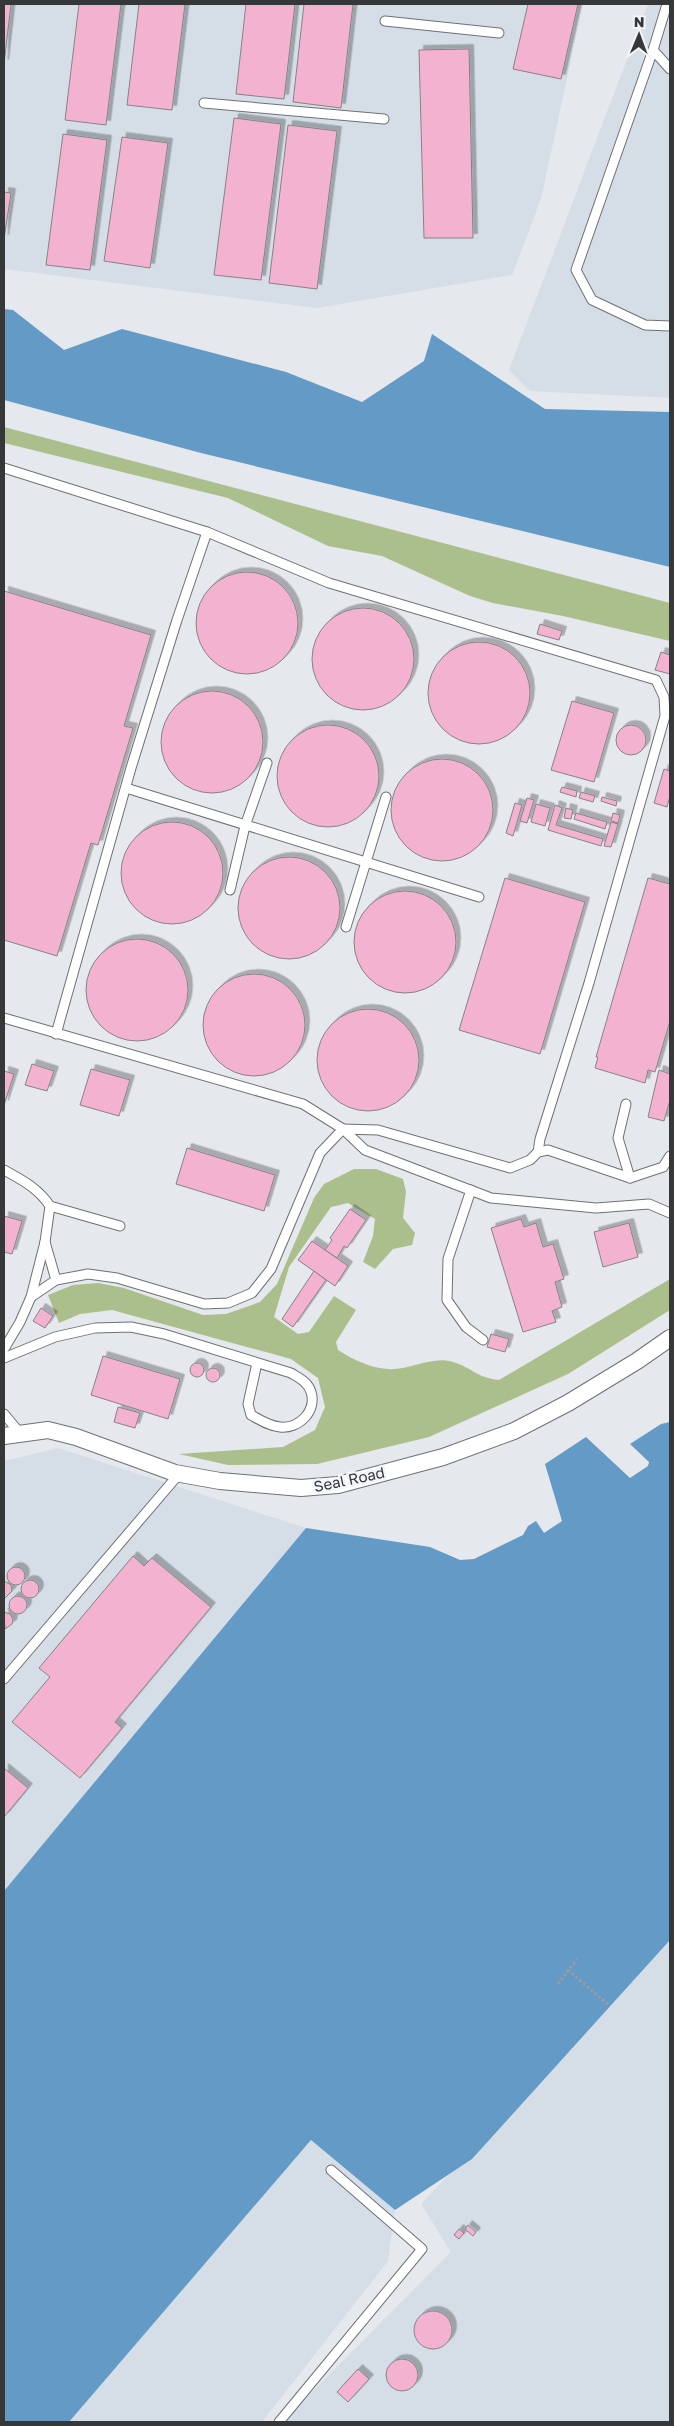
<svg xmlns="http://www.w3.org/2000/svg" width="674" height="2426" viewBox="0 0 674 2426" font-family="'Golos Text',sans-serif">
  <defs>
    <filter id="shadow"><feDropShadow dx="4.5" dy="-4.5" stdDeviation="0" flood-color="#0004"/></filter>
  </defs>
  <rect width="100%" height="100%" fill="#e5e8ec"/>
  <g fill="#d5dee7">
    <path d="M4,4h579l-42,195 -29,76 -195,33 -313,-39z"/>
    <path d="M648,4h22v394l-140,-7 -21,-21z"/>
    <path d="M58,1448l248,80 -302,363v-430z"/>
    <path d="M670,1940v482h-388l169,-170 -30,-48z"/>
    <path d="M311,2140l84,70 -7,51 -126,161h-193z"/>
  </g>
  <g fill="#abbf8d">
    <path d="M4,427l666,176v38l-107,-25 -70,-13 -23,-7 -88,-40 -54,-10 -100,-48 -224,-55z"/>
    <path d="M354,1169h22l27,10 3,13 -3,26 12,15 -3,12 -19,4 -18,20 -12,-7 10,-26 2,-17 -27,-16 -17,4 -42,60 -15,50 24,17 11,-2 25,-36 22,14 -20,32 2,8c14,9 32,18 50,19 21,2 44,-14 65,-7 18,5 24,16 46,18l171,-101v31l-102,64 -139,63 -112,27 -89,1 -49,-11 104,-7 32,-17 10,-23 -7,-29 -27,-19 -179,-49 -32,4 -21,9 -11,-28 25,-10 25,-2 26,5 79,27 23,-1 34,-12 17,-18 37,-86 10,-14z"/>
  </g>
  <g fill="#639bc6">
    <path d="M4,309l9,1 51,40 58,-21 164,43 76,30 62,-41 8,-27 113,75 125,3v155l-469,-114 -197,-53z"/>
    <path d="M670,1422v518l-198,219 -77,51 -84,-70 -242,282h-65v-531l302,-363 124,19 30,13 14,-1 49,-24 5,-9 8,-5 8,12 18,-12 -17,-57 41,-27 44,41 18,-12 1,-4 -19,-18 31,-20z"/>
  </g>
  <g fill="#f4b2d1" stroke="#878385" filter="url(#shadow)">
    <path d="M4,4h7l-7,60z"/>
    <path d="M79,4h42l-15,121 -41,-5z"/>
    <path d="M139,4h46l-13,106 -45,-5z"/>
    <path d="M246,4h49l-11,95 -48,-5z"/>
    <path d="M304,4h49l-12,104 -48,-6z"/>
    <path d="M528,4h50l-17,75 -48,-10z"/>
    <path d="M469,49l4,189h-49l-5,-188z"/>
    <path d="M234,118l47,6 -20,156 -47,-5z"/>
    <path d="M288,125l49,6 -20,158 -48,-6z"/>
    <path d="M63,134l44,6 -17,130 -44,-5z"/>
    <path d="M122,137l46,6 -18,125 -46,-7z"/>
    <path d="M4,192l7,1 -7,46z"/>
    <circle cx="247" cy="623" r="51"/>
    <path d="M4,591l147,44 -27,91 9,2 -35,117 -7,-2 -34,113 -53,-16z"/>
    <circle cx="363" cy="659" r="51"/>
    <path d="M540,624l22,7 -3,9 -22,-6z"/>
    <circle cx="479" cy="693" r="51"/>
    <path d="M661,652l9,3v19l-15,-4z"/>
    <circle cx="212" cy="742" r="51"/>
    <path d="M572,701l42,12 -20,69 -43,-12z"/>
    <circle cx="328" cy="776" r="51"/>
    <circle cx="631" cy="740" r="15"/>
    <circle cx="442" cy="810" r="51"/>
    <path d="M664,769l6,2v25l-3,11 -13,-4z"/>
    <path d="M562,787l15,4 -1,6 -16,-5z"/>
    <path d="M581,792l14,4 -2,6 -14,-4z"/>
    <path d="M602,797l15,4 -1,5 -15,-5z"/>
    <path d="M527,798l7,2 -7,23 -7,-2z"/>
    <path d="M515,803l7,2 -9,31 -7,-3z"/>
    <path d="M536,804l14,4 -5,18 -14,-4z"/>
    <path d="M555,805l7,3 -6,17 47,14 -2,7 -53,-16z"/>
    <path d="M566,808l7,2 -2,9 -7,-1z"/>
    <path d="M576,813l31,9 -2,7 -31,-10z"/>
    <path d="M613,813l7,2 -2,8 -7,-2z"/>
    <circle cx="172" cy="873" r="51"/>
    <path d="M611,822l7,2 -7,23 -7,-1z"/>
    <circle cx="289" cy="908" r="51"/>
    <path d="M505,878l80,24 -45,152 -81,-24z"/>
    <path d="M648,878l22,6v137l-15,51 -7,-2 -3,13 -50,-15 3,-11h-2z"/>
    <circle cx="405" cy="942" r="51"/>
    <circle cx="137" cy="990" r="51"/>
    <circle cx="254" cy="1025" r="51"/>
    <circle cx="368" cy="1060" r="51"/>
    <path d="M32,1064l22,7 -7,20 -22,-6z"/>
    <path d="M91,1069l39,11 -11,36 -39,-11z"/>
    <path d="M659,1070l11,4v26l-6,21 -16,-4z"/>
    <path d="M4,1071l10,3 -10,31z"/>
    <path d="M187,1148l88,27 -11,36 -88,-27z"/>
    <path d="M350,1209l16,11 -19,28 -3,-2 -7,12 -12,-8 7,-10 -2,-2z"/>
    <path d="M4,1216l18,5 -10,33 -8,-2z"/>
    <path d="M521,1219l3,8 12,-4 7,24 10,-3 11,35 -9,3 7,25 -10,4 4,11 -33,10 -32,-104z"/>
    <path d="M629,1223l9,34 -35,10 -9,-35z"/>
    <path d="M312,1241l36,25 -13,20 -37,-26z"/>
    <path d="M314,1271l12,9 -33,47 -11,-8z"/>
    <path d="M41,1308l12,8 -8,12 -12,-7z"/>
    <path d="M491,1334l18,5 -4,13 -18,-5z"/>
    <path d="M103,1356l77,23 -12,40 -77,-24z"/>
    <circle cx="197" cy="1370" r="7"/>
    <circle cx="213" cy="1375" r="7"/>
    <path d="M118,1407l22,6 -5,15 -21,-6z"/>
    <path d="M133,1556l11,10 8,-8 59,49 -96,115 7,6 -42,50 -68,-56 38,-45 -11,-9z"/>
    <circle cx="16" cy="1576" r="9"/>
    <circle cx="30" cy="1589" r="9"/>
    <path d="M4,1581l7,4 1,6 -8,8z"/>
    <circle cx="18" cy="1605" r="9"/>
    <path d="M4,1612l6,2 3,5 -1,5 -7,5z"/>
    <path d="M4,1768l24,20 -24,29z"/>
    <path d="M468,2225l8,7 -3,4 -8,-7z"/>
    <path d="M459,2229l5,4 -5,6 -5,-4z"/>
    <circle cx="433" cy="2330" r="19"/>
    <circle cx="402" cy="2375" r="16"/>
    <path d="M358,2369l11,10 -21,23 -11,-10z"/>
  </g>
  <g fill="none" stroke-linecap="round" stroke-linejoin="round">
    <g stroke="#6e7174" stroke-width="11">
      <g id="lane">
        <path d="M667,4l-14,46 17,19"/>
        <path d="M385,21l114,12"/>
        <path d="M653,50l-77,220 16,30 53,25 25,1"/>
        <path d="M204,103l180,16"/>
        <path d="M4,468l203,64 122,51 327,97 8,17 1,19 -76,267 -49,156 -2,13"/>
        <path d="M126,788l353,109"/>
        <path d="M230,890l15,-64 22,-63"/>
        <path d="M346,927l40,-130"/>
        <path d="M4,1018l299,86 40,25 22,21 126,48 105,10 53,-4 21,9"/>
        <path d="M56,1034l75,-266 46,-148 30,-88"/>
        <path d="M626,1104l-8,34 12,40"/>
        <path d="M4,1170c18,10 34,18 46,36l-5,36 -14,55"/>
        <path d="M471,1190l-23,69 -1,41 19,27 17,13"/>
        <path d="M50,1206l70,20"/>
        <path d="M45,1242l11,38"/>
        <path d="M4,1349l16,-27 11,-25 25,-17 32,-6 29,4 87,26 24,-1 24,-10 19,-24 49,-116 23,-24 35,1 132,38 20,-8 8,-8 10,-2 82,28 33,-11 7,-11"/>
        <path d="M4,1358l51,-21 40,-9 36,-1 33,7 127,39c8,5 17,9 20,19 6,19 -12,37 -31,35 -11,-1 -20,-7 -29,-12l-3,-11 9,-41"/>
        <path d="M4,1414l15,18"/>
        <path d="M4,1679l175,-205"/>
        <path d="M279,2422l143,-173 -91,-79"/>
      </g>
    </g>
    <g stroke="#6e7174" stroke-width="18">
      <path id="street" d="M4,1436l44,-6 28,7 99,36 45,8 81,7 37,-3 105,-28 71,-26 54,-28 69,-42 33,-23"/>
    </g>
    <g stroke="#9a9c9f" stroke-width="3" stroke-dasharray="2.5 2.5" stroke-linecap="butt">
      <path d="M568,1970l41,35"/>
      <path d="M558,1984l19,-25"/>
    </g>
    <use href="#lane" stroke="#fff" stroke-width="9"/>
    <use href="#street" stroke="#fff" stroke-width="16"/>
  </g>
  <g text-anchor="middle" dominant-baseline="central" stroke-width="5" stroke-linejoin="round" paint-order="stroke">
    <g font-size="15" fill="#363739" stroke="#f2f5f9">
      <text transform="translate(349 1479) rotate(-12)">Seal Road</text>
    </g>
  </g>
  <rect width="674" height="2426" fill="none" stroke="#363739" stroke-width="10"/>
  <g transform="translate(639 35) rotate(1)" stroke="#f2f5f9" stroke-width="4" paint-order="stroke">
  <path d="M0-4L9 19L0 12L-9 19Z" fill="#363739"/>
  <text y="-8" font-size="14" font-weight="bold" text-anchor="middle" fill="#363739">N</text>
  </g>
</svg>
